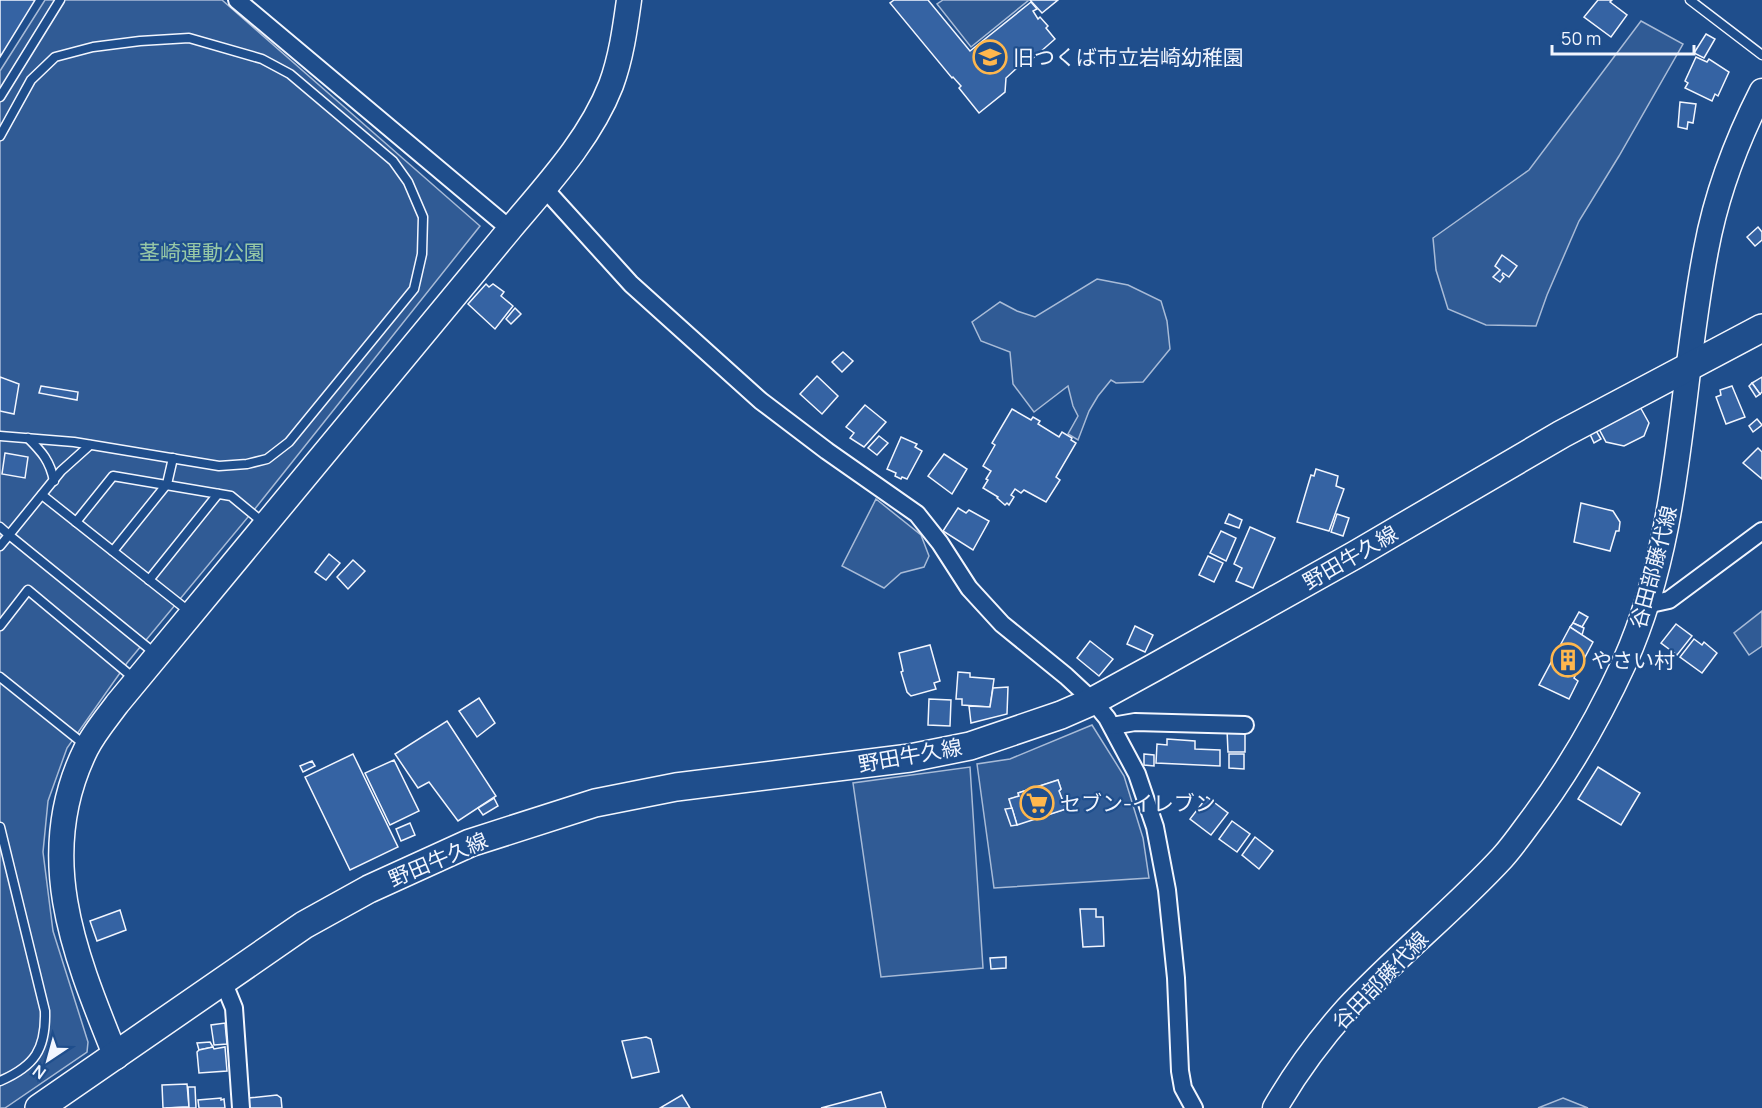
<svg xmlns="http://www.w3.org/2000/svg" width="1762" height="1108" viewBox="0 0 1762 1108" font-family="Manrope,'Noto Sans JP',sans-serif">
  <rect width="100%" height="100%" fill="#1f4e8c"/>
  <g fill="#305b95" stroke="#a8bbd7" stroke-width="1.5" fill-rule="evenodd">
    <path d="M45,0h177l258,226 -222,279 -131,158 -60,85 -19,53 -5,51 10,79 35,111 -1,10 -82,56h-5v-1037z"/>
    <path d="M943,0h86l-58,47 -34,-43z"/>
    <path d="M1641,21l42,23 -64,112 -40,65 -32,74 -11,31 -50,-1 -38,-16 -12,-39 -3,-32 96,-68z"/>
    <path d="M1097,279l31,6 33,16 6,20 3,28 -27,33 -27,1 -5,-3 -13,16 -9,15 -11,29 -10,-6 10,-18 -5,-10 -5,-20 -34,26 -21,-28 -3,-32 -29,-11 -9,-19 28,-20 17,9 18,6z"/>
    <path d="M876,499l45,36 8,21 -5,11 -23,6 -17,15 -42,-22z"/>
    <path d="M1762,611v35l-13,9 -15,-22z"/>
    <path d="M1092,725l32,51 19,62 6,40 -155,10 -17,-124 33,-5zM1058,780l3,9 -2,2 7,18 -49,15 -8,-25 10,-3 -1,-3z"/>
    <path d="M970,767l13,201 -102,9 -28,-194z"/>
    <path d="M1563,1098l25,10h-50z"/>
  </g>
  <g fill="#3563a3" stroke="#f2f6ff" stroke-width="1.5">
    <path d="M0,0h35l-35,57z"/>
    <path d="M894,0h34l42,51 61,-49 6,7 -4,2 5,8 2,-2 8,9 -2,2 9,11 -32,28 -4,-1 -13,12 -1,14 -26,21 -20,-25 2,-2 -8,-9 -1,1 -62,-75z"/>
    <path d="M1030,0h28l-16,13z"/>
    <path d="M1598,0h14l-2,2 17,13 -16,22 -27,-20z"/>
    <path d="M1706,34l9,5 -11,19 -10,-5z"/>
    <path d="M1696,57l11,5 2,-3 20,13 -11,24 -3,-2 -3,7 -27,-13 3,-5 -3,-2z"/>
    <path d="M1680,102l16,2 -3,19 -5,-1 -1,7 -9,-2z"/>
    <path d="M1758,227l4,5v8l-7,6 -8,-9z"/>
    <path d="M1502,255l15,11 -8,11 -6,-4 -1,2 2,2 -4,5 -7,-5 7,-7 -5,-4z"/>
    <path d="M486,284l3,3 4,-3 11,8 -3,4 12,10 -18,23 -27,-25z"/>
    <path d="M515,308l6,6 -10,10 -5,-5z"/>
    <path d="M843,352l10,9 -11,11 -10,-10z"/>
    <path d="M817,376l21,20 -16,18 -22,-20z"/>
    <path d="M0,377l19,7 -5,30 -14,-3z"/>
    <path d="M1762,377v15l-2,2 -8,-11z"/>
    <path d="M1752,383l8,11 -4,3 -7,-11z"/>
    <path d="M41,386l37,6 -1,8 -38,-7z"/>
    <path d="M1732,386l13,31 -19,7 -10,-27 5,-2 -1,-5z"/>
    <path d="M865,405l21,17 -22,25 -14,-9 4,-5 -8,-6z"/>
    <path d="M1639,405l10,18 -5,13 -20,10 -18,-4 -7,-13z"/>
    <path d="M1012,409l19,11 2,-3 7,4 -2,3 21,13 3,-5 10,6 -1,2 5,3 -20,34 4,3 -14,22 -22,-12 -3,3 -6,-4 -4,6 3,2 -5,8 -2,-2 -2,2 -8,-7 1,-1 -15,-9 5,-8 -2,-1 5,-8 -8,-5 12,-21 -3,-2z"/>
    <path d="M1757,419l5,6 -9,7 -4,-6z"/>
    <path d="M1595,429l6,10 -7,4 -5,-11z"/>
    <path d="M879,436l9,7 -11,12 -9,-7z"/>
    <path d="M901,437l16,7 -2,3 7,4 -15,28 -5,-2 -1,2 -6,-3 1,-3 -9,-4z"/>
    <path d="M1758,448l4,4v27l-19,-16z"/>
    <path d="M5,453l23,4 -3,21 -23,-4z"/>
    <path d="M944,454l23,15 -15,25 -24,-18z"/>
    <path d="M1316,469l22,7 -2,10 8,3 -15,42 -32,-9 14,-47 3,1z"/>
    <path d="M1581,503l32,8 7,11 -1,9h-3l-6,20 -36,-9z"/>
    <path d="M958,508l8,5 3,-3 20,11 -16,29 -30,-19z"/>
    <path d="M1229,514l13,6 -3,8 -14,-5z"/>
    <path d="M1337,514l12,4 -6,18 -12,-4z"/>
    <path d="M1250,527l25,11 -22,50 -17,-7 6,-13 -8,-4z"/>
    <path d="M1221,531l15,7 -10,23 -16,-8z"/>
    <path d="M329,554l11,9 -14,17 -11,-8z"/>
    <path d="M1208,556l15,7 -9,19 -15,-7z"/>
    <path d="M353,560l12,11 -17,18 -11,-12z"/>
    <path d="M1579,612l9,5 -6,10 -9,-4z"/>
    <path d="M1573,623l11,5 -2,7 -12,-8z"/>
    <path d="M1676,624l16,12 -15,19 -16,-12z"/>
    <path d="M1135,626l18,9 -8,17 -18,-8z"/>
    <path d="M1570,627l23,15 -19,36 4,3 -9,18 -30,-14z"/>
    <path d="M1694,639l8,6 2,-3 13,11 -15,20 -22,-16z"/>
    <path d="M1090,641l23,18 -14,17 -22,-18z"/>
    <path d="M930,645l10,36 -6,2 2,6 -25,7 -4,-4 -6,-20 2,-1 -4,-18z"/>
    <path d="M958,672l12,1v4l24,2 -4,28 -28,-2v-6h-6z"/>
    <path d="M1008,687l-1,27 -36,9 -2,-17 21,1 3,-19z"/>
    <path d="M479,698l16,25 -18,14 -18,-26z"/>
    <path d="M929,699l22,1 -1,26 -22,-1z"/>
    <path d="M447,721l49,75 -38,25 -29,-39 -11,6 -23,-34z"/>
    <path d="M1227,730l18,1v21h-17z"/>
    <path d="M1167,739l28,2v8l25,1v16l-64,-3 1,-19 10,1z"/>
    <path d="M353,754l45,93 -48,23 -45,-93z"/>
    <path d="M1144,754l10,1v11l-10,-1z"/>
    <path d="M1229,754h15v15l-15,-1z"/>
    <path d="M394,760l25,51 -29,14 -25,-52z"/>
    <path d="M312,761l3,5 -12,6 -3,-6z"/>
    <path d="M1598,767l42,26 -19,32 -43,-26z"/>
    <path d="M1058,780l3,9 -2,2 7,18 -49,16 -8,-26 10,-3 -1,-3z"/>
    <path d="M1207,797l21,16 -17,22 -21,-16z"/>
    <path d="M494,798l4,8 -15,9 -5,-7z"/>
    <path d="M1012,808l5,17 -6,1 -6,-17z"/>
    <path d="M1232,821l18,13 -13,18 -18,-13z"/>
    <path d="M410,823l5,12 -14,6 -5,-12z"/>
    <path d="M1255,837l18,14 -14,18 -17,-14z"/>
    <path d="M1080,909h16v8h7l1,29 -21,1z"/>
    <path d="M120,910l6,20 -29,11 -7,-20z"/>
    <path d="M1006,957v11l-15,1 -1,-11z"/>
    <path d="M225,1023l2,21 -13,1 -3,-20z"/>
    <path d="M646,1037l5,2 8,33 -27,6 -10,-37z"/>
    <path d="M210,1042l3,5 -14,3 -2,-7z"/>
    <path d="M213,1047l1,2 11,-2 2,24 -28,2 -2,-21 2,-2z"/>
    <path d="M187,1084l2,23 -26,1 -1,-23z"/>
    <path d="M188,1087h7l1,21h-30l23,-1z"/>
    <path d="M881,1092l5,16h-65z"/>
    <path d="M277,1095l4,3 1,10h-33l-1,-10z"/>
    <path d="M682,1095l8,13h-30z"/>
    <path d="M221,1098v2l3,-1 1,9h-26l-1,-8z"/>
  </g>
  <g fill="none" stroke-linecap="round" stroke-linejoin="round">
    <g stroke="#f2f6ff" stroke-width="11">
      <g id="lane">
        <path d="M1690,0l72,55"/>
        <path d="M0,97l60,-97"/>
        <path d="M0,136l31,-56 24,-23 38,-10 47,-6 49,-3 73,21 28,15 103,87 15,21 15,35 -1,37 -8,35 -125,153 -22,17 -20,5 -28,2 -145,-24 -74,-6"/>
        <path d="M28,438c14,14 22,23 26,43"/>
        <path d="M90,445l-29,26 -52,64 148,120"/>
        <path d="M42,495l149,118"/>
        <path d="M76,522l37,-46 118,20 34,28"/>
        <path d="M0,527l9,8 -9,11"/>
        <path d="M113,551l54,-67 6,-26"/>
        <path d="M149,580l69,-86"/>
        <path d="M0,626l28,-36 108,90"/>
        <path d="M0,677l85,68"/>
        <path d="M0,827l45,184c1,38 -10,55 -45,70"/>
      </g>
    </g>
    <g stroke="#f2f6ff" stroke-width="20">
      <g id="street">
        <path d="M237,0l273,229"/>
        <path d="M544,188l87,96 130,117 66,50 90,63 23,29 29,45 33,36 64,52 27,25 14,17 30,56 18,53 12,63 9,88 4,93 3,17 11,20"/>
        <path d="M1646,605l23,-5 93,-69"/>
        <path d="M1112,726l23,-4 110,3"/>
        <path d="M223,981l11,27 7,100"/>
      </g>
    </g>
    <g stroke="#f2f6ff" stroke-width="27">
      <g id="secondary">
        <path d="M116,1057c-41,-102 -83,-201 -30,-308 8,-16 20,-30 31,-45l393,-475c37,-44 80,-90 101,-144 10,-27 14,-56 18,-85"/>
        <path d="M1275,1108c19,-33 47,-71 72,-99 49,-53 106,-98 155,-151 9,-10 17,-21 25,-32 39,-51 71,-106 98,-165 58,-130 54,-273 81,-411 10,-54 31,-110 56,-159"/>
      </g>
    </g>
    <g stroke="#f2f6ff" stroke-width="30">
      <path id="primary" d="M39,1108l265,-183 65,-36 101,-46 125,-40 81,-16 234,-29 60,-12 91,-31 32,-14 62,-34 200,-112 207,-121 200,-106"/>
    </g>
    <use href="#lane" stroke="#1f4e8c" stroke-width="8"/>
    <use href="#street" stroke="#1f4e8c" stroke-width="16"/>
    <use href="#secondary" stroke="#1f4e8c" stroke-width="24"/>
    <use href="#primary" stroke="#1f4e8c" stroke-width="27"/>
  </g>
  <defs>
    <g id="school-ring" transform="scale(1.725)"><circle r="9.5" fill="#1f4e8c" stroke="#ffb74d" stroke-width="1.5"/><path d="M0-5L7-2L0 1L-7-2ZM-4 1L0 2.5L4 1V4Q0 6-4 4Z" fill="#ffb74d"/></g>
    <g id="building-ring" transform="scale(1.725)"><circle r="9.5" fill="#1f4e8c" stroke="#ffb74d" stroke-width="1.5"/><path d="M-4-6H4V6H1V3H-1V6H-4ZM-2.5-4.3h1.7v1.8h-1.7ZM.8-4.3h1.7v1.8H.8ZM-2.5-1h1.7V.8h-1.7ZM.8-1h1.7V.8H.8Z" fill="#ffb74d"/></g>
    <g id="supermarket-ring" transform="scale(1.725)"><circle r="9.5" fill="#1f4e8c" stroke="#ffb74d" stroke-width="1.5"/><path d="M-6-5.5h2.5l.6 2H6L4.5 2H-2.5L-4.4-4H-6ZM-1.5 3.2a1.3 1.3 0 1 0 .1 0ZM3 3.2a1.3 1.3 0 1 0 .1 0Z" fill="#ffb74d"/></g>
  </defs>
  <g fill-rule="evenodd">
    <use href="#school-ring" x="990" y="57"/>
    <use href="#building-ring" x="1568" y="660"/>
    <use href="#supermarket-ring" x="1037" y="803"/>
  </g>
  <g text-anchor="middle" dominant-baseline="central" stroke-width="4.5" stroke-linejoin="round" paint-order="stroke">
    <g font-size="21" fill="#f2f6ff" stroke="#1f4e8c" text-anchor="start">
      <text x="1013" y="57">旧つくば市立岩崎幼稚園</text>
      <text x="1591" y="660">やさい村</text>
      <text x="1060" y="803">セブン-イレブン</text>
    </g>
    <g font-size="21" fill="#97c8a6" stroke="#1f4e8c">
      <text x="202" y="252">茎崎運動公園</text>
    </g>
    <g font-size="21" fill="#f2f6ff" stroke="#1f4e8c">
      <text transform="translate(1350 557) rotate(-30)">野田牛久線</text>
      <text transform="translate(1653 567) rotate(-75)">谷田部藤代線</text>
      <text transform="translate(910 755) rotate(-10)">野田牛久線</text>
      <text transform="translate(438 859) rotate(-23)">野田牛久線</text>
      <text transform="translate(1380 980) rotate(-46)">谷田部藤代線</text>
    </g>
  </g>
  <g transform="translate(48 1060) rotate(216)" stroke="#1f4e8c" stroke-width="4.5" paint-order="stroke">
  <path d="M0-4.5L10 22L0 15L-10 22Z" fill="#f2f6ff"/>
  <text y="-9" font-size="16" font-weight="bold" text-anchor="middle" fill="#f2f6ff">N</text>
  </g>
  <path d="M1552 45v9h142v-9" fill="none" stroke="#f2f6ff" stroke-width="3"/>
  <text x="1561" y="45" font-size="18" fill="#f2f6ff" stroke="#1f4e8c" stroke-width="4.5" paint-order="stroke">50 m</text>
</svg>
